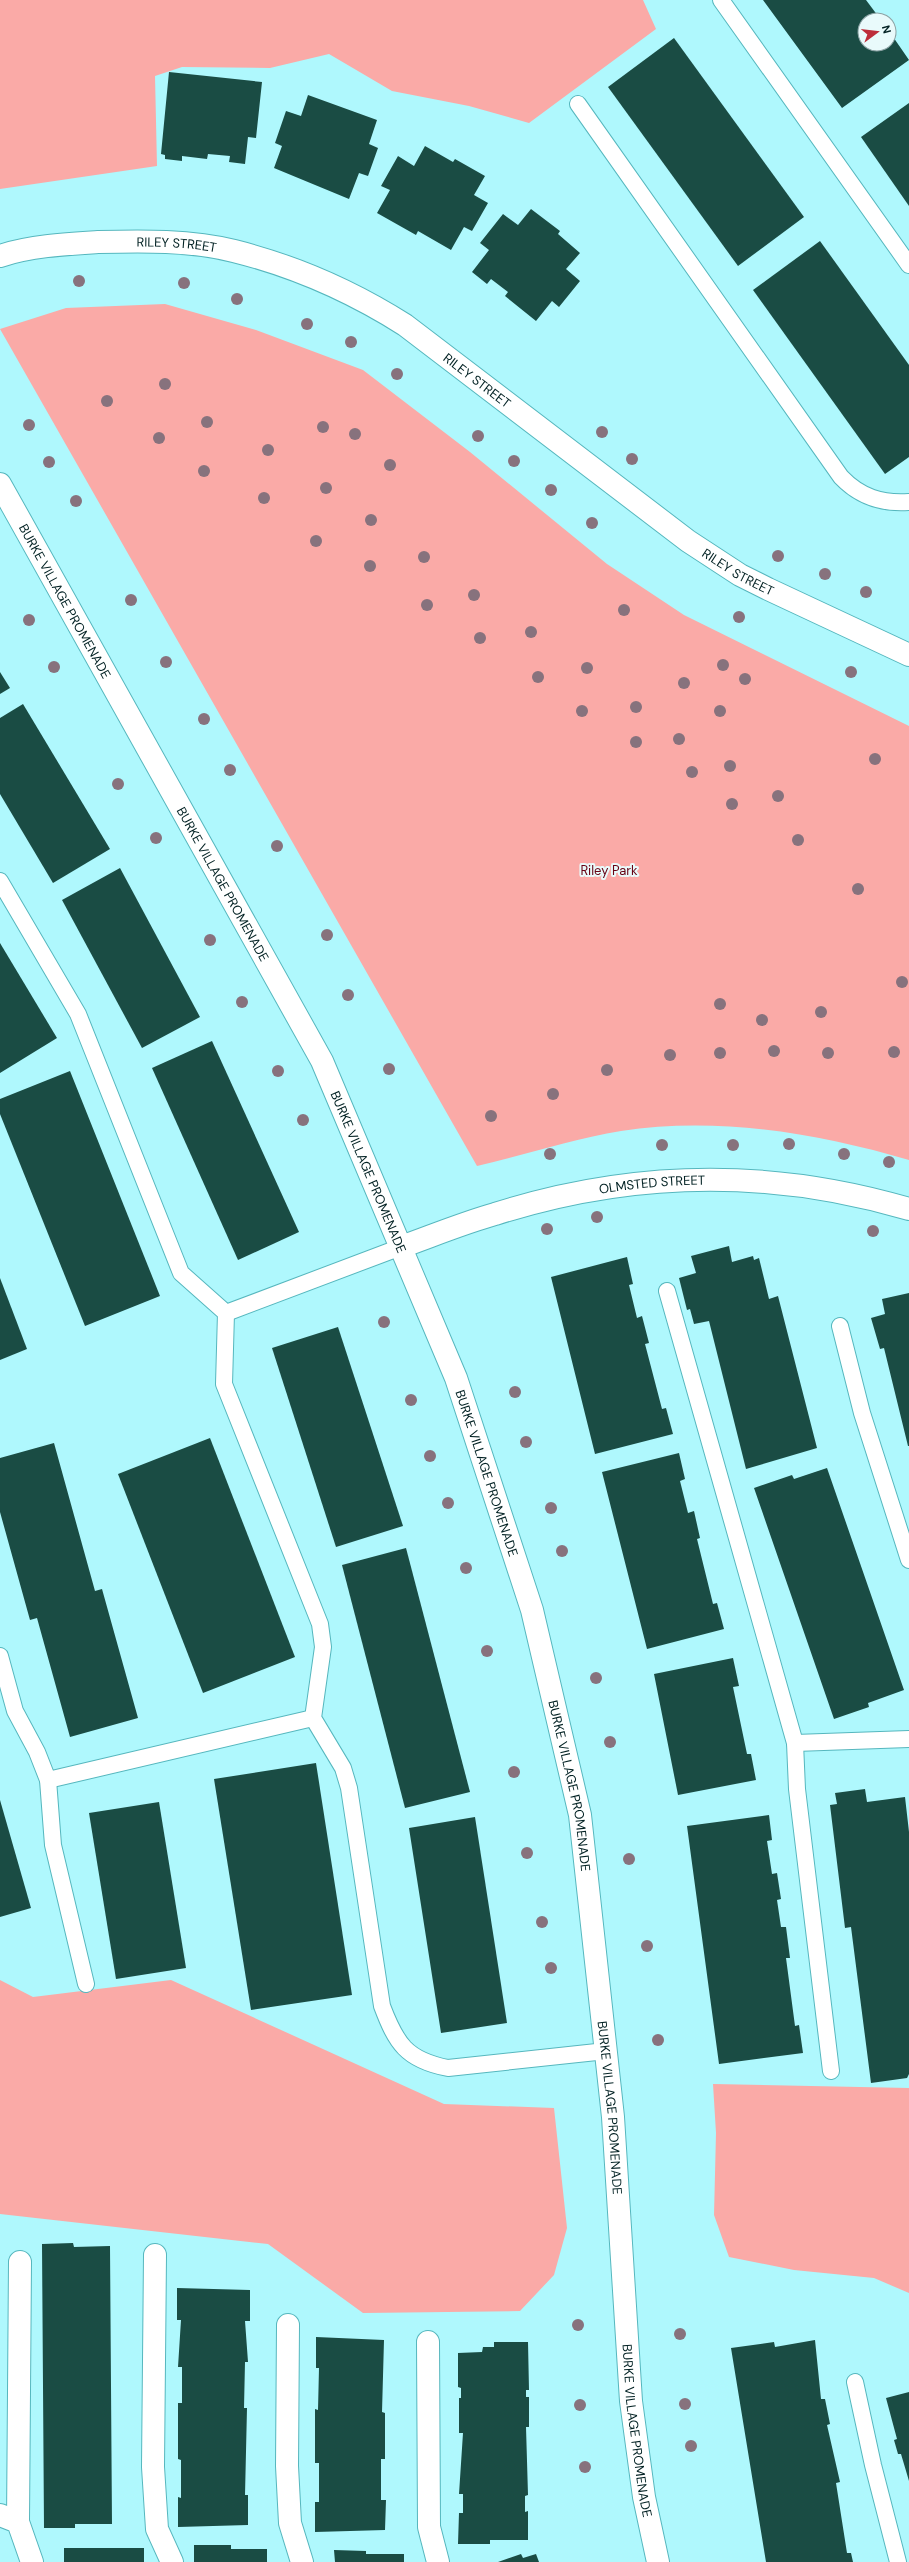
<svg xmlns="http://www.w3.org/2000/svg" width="909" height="2562" viewBox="0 0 909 2562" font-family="'DM Sans',sans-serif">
  <rect width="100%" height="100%" fill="#aff8fd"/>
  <g fill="#faaaa7">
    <path d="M0,0h643l13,29 -127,94 -60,-17 -77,-15 -63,-37 -59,14 -88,-1 -27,9 2,90 -157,23z"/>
    <path d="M165,304l91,26 107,40 107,82 137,112 77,51 225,111v434c-92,-27 -193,-44 -288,-29 -48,8 -96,24 -144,35l-477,-837 66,-21z"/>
    <path d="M0,1980l33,17 138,-17 273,124 110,4 13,120 -13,47 -34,36 -157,2 -95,-69 -268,-30z"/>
    <path d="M713,2084l196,4v205l-35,-15 -80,-8 -65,-13 -15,-42 2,-82z"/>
  </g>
  <g fill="#1a4c44">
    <path d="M763,0h103l15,20h-16v24h24v-13l20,29 -67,48z"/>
    <path d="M674,38l130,179 -66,49 -130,-179z"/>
    <path d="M169,72l93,10 -6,56 -8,-1 -3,27 -16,-2 1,-6 -22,-2 -1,5 -25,-3v5l-17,-2v-4l-4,-1z"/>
    <path d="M308,95l69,25 -8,24 9,4 -10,28 -9,-3 -10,26 -75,-31 8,-22 -7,-3 11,-32 15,5z"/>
    <path d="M909,103v103l-48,-69z"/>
    <path d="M425,146l28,16 2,-3 30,17 -11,19 14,8 -16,28 -8,-4 -13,23 -33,-19 -2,4 -39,-22 13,-23 -9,-4 17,-30 16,10z"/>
    <path d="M531,209l29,22 -2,3 22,19 -14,16 14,12 -21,26 -7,-6 -16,20 -31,-25 3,-4 -17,-13 -4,5 -15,-12 17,-22 -9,-7 23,-29 15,11z"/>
    <path d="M820,241l89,124v92l-24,17 -132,-184z"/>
    <path d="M0,672l10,16 -10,6z"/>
    <path d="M23,704l87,145 -57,34 -53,-89v-76z"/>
    <path d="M120,868l80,149 -58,31 -80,-148z"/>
    <path d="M0,943l57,95 -57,35z"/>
    <path d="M212,1041l87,191 -61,28 -86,-192z"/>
    <path d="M70,1071l90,225 -75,30 -85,-212v-15z"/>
    <path d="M729,1246l3,16 21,-6 1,4 5,-2 10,41 9,-3 39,152 -71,21 -37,-148 -15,3 -4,-15 -3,1 -8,-32 17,-5 -5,-17z"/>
    <path d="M627,1257l6,27 -4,1 8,33 5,-2 7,27 -4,1 17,65 4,-1 7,26 -78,20 -44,-177z"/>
    <path d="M0,1278l27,71 -27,11z"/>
    <path d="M909,1293v153h-1l-24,-98 -4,1 -9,-31 14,-4 -3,-15z"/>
    <path d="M338,1327l65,199 -67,21 -64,-199z"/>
    <path d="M210,1438l85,219 -92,36 -85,-219z"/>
    <path d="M54,1443l41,148 7,-2 36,129 -68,19 -33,-119 -7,2 -30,-108v-54z"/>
    <path d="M679,1453l6,26 -5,2 8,32 6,-2 6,27 -3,1 16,65 4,-1 7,26 -77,20 -45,-177z"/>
    <path d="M827,1468l77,222 -36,13 1,4 -35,12 -80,-231 38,-13 2,4z"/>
    <path d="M406,1548l64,244 -65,16 -63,-243z"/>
    <path d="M733,1658l6,28 -6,1 14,67h4l5,26 -78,15 -24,-121z"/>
    <path d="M316,1763l36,232 -101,15 -37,-231z"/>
    <path d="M865,1789l2,13 38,-5 4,35v242l-2,4 -36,5 -20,-156 -6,1 -15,-123 7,-1 -2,-11z"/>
    <path d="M0,1800l31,108 -31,9z"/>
    <path d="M159,1802l27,166 -70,11 -27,-166z"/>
    <path d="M769,1815l3,25 -5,1 5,33 5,-1 4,26 -4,1 4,27h5l4,31h-4l9,68 4,-1 4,28 -84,11 -32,-238z"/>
    <path d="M475,1817l32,206 -66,10 -32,-205z"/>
    <path d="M73,2243l1,4 36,-1 2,278h-37v4h-31l-2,-284z"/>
    <path d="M177,2288l73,2v31h-5l3,41h-3l-1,46h3l-2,87h3v30l-70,2v-30l3,1v-38l-3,-1v-56h4v-36h-4l3,-47h-4z"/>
    <path d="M316,2337l68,3 -2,72 3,1v46h-4v41h5l-1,30 -70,2v-30h4v-39h-4v-54l3,1 1,-42h-3z"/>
    <path d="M815,2340l6,59h4l5,25 -3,1 13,57 -4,1 11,70h4l2,9h-87l-35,-214 43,-6 1,5z"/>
    <path d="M494,2342h34l1,48h-3v7h3v30h-3l2,68 -3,1v16l3,-1v29h-38v4h-32l1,-31h4v-19h-4l4,-61h-4v-35h2v-10l-3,-1v-34l24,-1 1,-5h11z"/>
    <path d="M909,2392v89l-8,-27h-3l-4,-14 3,-1 -11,-41z"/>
    <path d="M194,2545h37v4h36v13h-73z"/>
    <rect x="64" y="2548" width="80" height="14"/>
    <path d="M334,2550l32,1v3h38v8h-69z"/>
    <path d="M521,2554l2,4 13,-4 3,8h-41z"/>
  </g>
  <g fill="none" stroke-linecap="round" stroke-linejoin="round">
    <g stroke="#56b7be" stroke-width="18">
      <g id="service">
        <path d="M721,0l188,265"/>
        <path d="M578,104l263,373c19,20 41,27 68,25"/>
        <path d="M0,881l78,133 103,259 45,40 -2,71 96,240 3,23 -10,71 30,50 6,20 33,218c14,37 24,54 66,62l158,-17"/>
        <path d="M667,1291l128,452 2,46 34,282"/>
        <path d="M226,1313l175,-66"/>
        <path d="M840,1326l22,87 47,147"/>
        <path d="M0,1656l15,55 22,41 11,28 5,65 33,139"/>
        <path d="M795,1743l114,-4"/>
        <path d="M48,1780l265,-62"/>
        <path d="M855,2382l18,83 25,97"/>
      </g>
    </g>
    <g stroke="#56b7be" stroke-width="24">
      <g id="minor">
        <path id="s1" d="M0,256c30,-10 66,-12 98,-14 44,-1 93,-2 136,9 60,15 119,41 171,74l283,216 52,34 28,14 141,66"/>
        <path id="s2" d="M401,1247c31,-11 62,-24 94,-33 138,-44 275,-46 414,-5"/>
        <path d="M155,2255l-2,212 4,62 15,33"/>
        <path d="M288,2325l-1,141 3,57 12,39"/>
        <path d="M428,2342l1,185 9,35"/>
        <path d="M0,2515l18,7 14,40"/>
        <path d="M18,2522l2,-260"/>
      </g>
    </g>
    <g stroke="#56b7be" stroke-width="24">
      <g id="tertiary">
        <path id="s3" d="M0,484l322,577 134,317 76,232 48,205 33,302 18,284 13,96 14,65"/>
      </g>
    </g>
    <use href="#service" stroke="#fff" stroke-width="16"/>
    <use href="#minor" stroke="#fff" stroke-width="22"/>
    <use href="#tertiary" stroke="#fff" stroke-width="22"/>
  </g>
  <g fill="#87727d">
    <circle cx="79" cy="281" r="6"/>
    <circle cx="184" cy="283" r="6"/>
    <circle cx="237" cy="299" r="6"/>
    <circle cx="307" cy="324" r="6"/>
    <circle cx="351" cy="342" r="6"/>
    <circle cx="397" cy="374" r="6"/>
    <circle cx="165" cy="384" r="6"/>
    <circle cx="107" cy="401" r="6"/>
    <circle cx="207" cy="422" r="6"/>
    <circle cx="29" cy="425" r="6"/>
    <circle cx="323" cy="427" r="6"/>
    <circle cx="602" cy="432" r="6"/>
    <circle cx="355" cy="434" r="6"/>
    <circle cx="478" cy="436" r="6"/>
    <circle cx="159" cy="438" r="6"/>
    <circle cx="268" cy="450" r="6"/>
    <circle cx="632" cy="459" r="6"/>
    <circle cx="514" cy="461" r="6"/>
    <circle cx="49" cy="462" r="6"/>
    <circle cx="390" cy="465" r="6"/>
    <circle cx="204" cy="471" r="6"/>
    <circle cx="326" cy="488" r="6"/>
    <circle cx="551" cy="490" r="6"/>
    <circle cx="264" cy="498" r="6"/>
    <circle cx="76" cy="501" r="6"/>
    <circle cx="371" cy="520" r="6"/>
    <circle cx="592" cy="523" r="6"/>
    <circle cx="316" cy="541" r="6"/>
    <circle cx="778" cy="556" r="6"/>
    <circle cx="424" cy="557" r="6"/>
    <circle cx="370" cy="566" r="6"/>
    <circle cx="825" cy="574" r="6"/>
    <circle cx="866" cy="592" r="6"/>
    <circle cx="474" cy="595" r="6"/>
    <circle cx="131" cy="600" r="6"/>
    <circle cx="427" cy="605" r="6"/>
    <circle cx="624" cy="610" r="6"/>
    <circle cx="739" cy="617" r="6"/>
    <circle cx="29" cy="620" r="6"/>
    <circle cx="531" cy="632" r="6"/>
    <circle cx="480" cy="638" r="6"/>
    <circle cx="166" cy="662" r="6"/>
    <circle cx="723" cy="665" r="6"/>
    <circle cx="54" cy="667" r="6"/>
    <circle cx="587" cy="668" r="6"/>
    <circle cx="851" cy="672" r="6"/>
    <circle cx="538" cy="677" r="6"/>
    <circle cx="745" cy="679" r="6"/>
    <circle cx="684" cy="683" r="6"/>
    <circle cx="636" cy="707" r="6"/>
    <circle cx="582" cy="711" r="6"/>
    <circle cx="720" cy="711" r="6"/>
    <circle cx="204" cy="719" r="6"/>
    <circle cx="679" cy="739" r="6"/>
    <circle cx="636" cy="742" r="6"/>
    <circle cx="875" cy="759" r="6"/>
    <circle cx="730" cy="766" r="6"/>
    <circle cx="230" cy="770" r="6"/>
    <circle cx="692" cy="772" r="6"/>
    <circle cx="118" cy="784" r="6"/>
    <circle cx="778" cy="796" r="6"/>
    <circle cx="732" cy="804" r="6"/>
    <circle cx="156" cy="838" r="6"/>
    <circle cx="798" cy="840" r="6"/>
    <circle cx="277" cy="846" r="6"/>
    <circle cx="858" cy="889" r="6"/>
    <circle cx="327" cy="935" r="6"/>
    <circle cx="210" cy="940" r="6"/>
    <circle cx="902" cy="982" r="6"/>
    <circle cx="348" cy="995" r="6"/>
    <circle cx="242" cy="1002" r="6"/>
    <circle cx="720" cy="1004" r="6"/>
    <circle cx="821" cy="1012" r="6"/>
    <circle cx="762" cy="1020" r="6"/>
    <circle cx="774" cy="1051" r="6"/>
    <circle cx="894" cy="1052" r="6"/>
    <circle cx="720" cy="1053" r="6"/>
    <circle cx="828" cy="1053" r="6"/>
    <circle cx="670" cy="1055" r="6"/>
    <circle cx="389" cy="1069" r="6"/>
    <circle cx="607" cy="1070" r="6"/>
    <circle cx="278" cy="1071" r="6"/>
    <circle cx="553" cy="1094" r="6"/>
    <circle cx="491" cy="1116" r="6"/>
    <circle cx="303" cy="1120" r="6"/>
    <circle cx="789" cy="1144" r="6"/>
    <circle cx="662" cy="1145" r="6"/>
    <circle cx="733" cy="1145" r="6"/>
    <circle cx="550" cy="1154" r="6"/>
    <circle cx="844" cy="1154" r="6"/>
    <circle cx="889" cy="1162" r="6"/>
    <circle cx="597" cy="1217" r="6"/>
    <circle cx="547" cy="1229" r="6"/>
    <circle cx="873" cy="1231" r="6"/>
    <circle cx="384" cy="1322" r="6"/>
    <circle cx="515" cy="1392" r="6"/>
    <circle cx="411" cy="1400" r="6"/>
    <circle cx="526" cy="1442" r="6"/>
    <circle cx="430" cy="1456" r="6"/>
    <circle cx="448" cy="1503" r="6"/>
    <circle cx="551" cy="1508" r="6"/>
    <circle cx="562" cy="1551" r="6"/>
    <circle cx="466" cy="1568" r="6"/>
    <circle cx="487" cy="1651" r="6"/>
    <circle cx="596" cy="1678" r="6"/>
    <circle cx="610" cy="1742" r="6"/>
    <circle cx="514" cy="1772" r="6"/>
    <circle cx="527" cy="1853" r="6"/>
    <circle cx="629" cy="1859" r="6"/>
    <circle cx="542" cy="1922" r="6"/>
    <circle cx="647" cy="1946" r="6"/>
    <circle cx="551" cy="1968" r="6"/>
    <circle cx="658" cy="2040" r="6"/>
    <circle cx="578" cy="2325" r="6"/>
    <circle cx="680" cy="2334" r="6"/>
    <circle cx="685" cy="2404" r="6"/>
    <circle cx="580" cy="2405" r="6"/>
    <circle cx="691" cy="2446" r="6"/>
    <circle cx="585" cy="2467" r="6"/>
  </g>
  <g text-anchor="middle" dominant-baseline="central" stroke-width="4" stroke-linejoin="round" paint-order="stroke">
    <g font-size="13" fill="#022123" stroke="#e9fafb">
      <text stroke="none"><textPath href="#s1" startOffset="178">RILEY STREET</textPath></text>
      <text stroke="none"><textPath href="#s1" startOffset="514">RILEY STREET</textPath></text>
      <text stroke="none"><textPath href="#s1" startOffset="838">RILEY STREET</textPath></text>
      <text stroke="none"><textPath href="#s3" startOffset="134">BURKE VILLAGE PROMENADE</textPath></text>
      <text stroke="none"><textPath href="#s3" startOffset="458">BURKE VILLAGE PROMENADE</textPath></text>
      <text stroke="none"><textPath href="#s3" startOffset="781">BURKE VILLAGE PROMENADE</textPath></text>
      <text stroke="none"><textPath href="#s2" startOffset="260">OLMSTED STREET</textPath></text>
      <text stroke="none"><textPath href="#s3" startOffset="1105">BURKE VILLAGE PROMENADE</textPath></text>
      <text stroke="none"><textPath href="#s3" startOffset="1429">BURKE VILLAGE PROMENADE</textPath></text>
      <text stroke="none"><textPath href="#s3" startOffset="1754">BURKE VILLAGE PROMENADE</textPath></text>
      <text stroke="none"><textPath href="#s3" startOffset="2078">BURKE VILLAGE PROMENADE</textPath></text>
    </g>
    <g font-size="13" fill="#670415" stroke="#e9fafb">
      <text x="609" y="870">Riley Park</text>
    </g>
  </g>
  <g transform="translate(877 32) rotate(75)"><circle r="19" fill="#e9fafb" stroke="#8da3a5"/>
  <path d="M0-3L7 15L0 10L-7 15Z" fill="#bd2d3a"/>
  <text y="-6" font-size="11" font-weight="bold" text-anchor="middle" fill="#022123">N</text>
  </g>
</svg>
